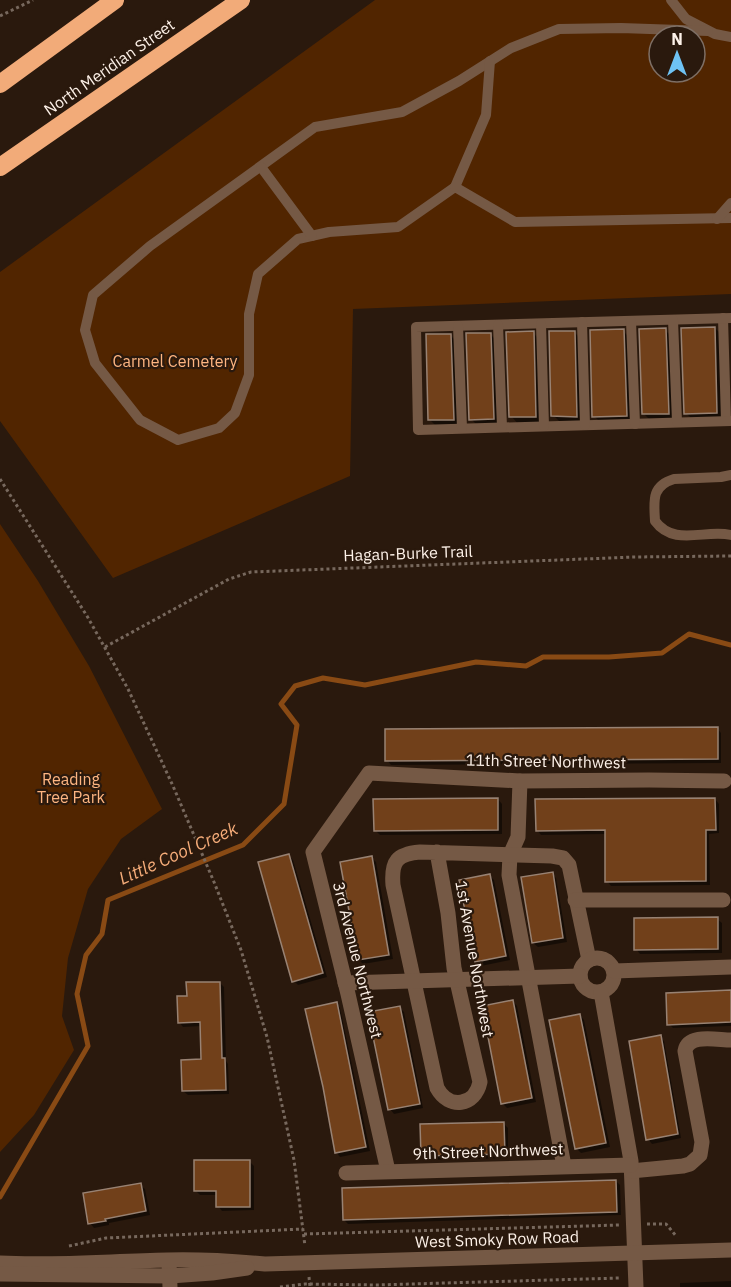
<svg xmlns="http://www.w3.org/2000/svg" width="731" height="1287" viewBox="0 0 731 1287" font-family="'IBM Plex Sans',sans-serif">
  <rect width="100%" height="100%" fill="#2a190d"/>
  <g fill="#512500" fill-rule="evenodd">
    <path d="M375,0h356v294l-378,15 -3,167 -237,102 -113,-157v-149zM659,36h36v36h-36z"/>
    <path d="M0,524l38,57 51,85 73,143 -41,30 -33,50 -20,69 -6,58 12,34 -40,65 -34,37z"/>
  </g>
  <g fill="#0007">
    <path d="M715,328l9,9 3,85h-32l-9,-9 -4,-84z"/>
    <path d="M665,330l9,9 4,83 -25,1 -9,-9z"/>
    <path d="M623,331l9,9 4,85h-33l-9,-9z"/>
    <path d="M574,332l9,9 3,84h-23l-9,-9z"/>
    <path d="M533,333l9,9 3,83 -25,1 -9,-10z"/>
    <path d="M490,334l9,9 4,85h-23l-9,-9z"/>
    <path d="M450,335l9,9 4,85h-24l-9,-9z"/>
    <path d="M717,728l4,5v30l-330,2 -4,-5z"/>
    <path d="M498,799l4,5v30l-122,1 -5,-5z"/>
    <path d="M715,799l4,5v29l-10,1 1,51 -99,1 -4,-5 -1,-47 -65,1 -4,-5z"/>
    <path d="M288,855l5,5 34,117 -29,8 -4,-4z"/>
    <path d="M372,858l4,4 17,97 -30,5 -4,-4z"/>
    <path d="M552,874l4,4 11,64 -29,5 -5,-4z"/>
    <path d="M490,876l4,4 16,80 -29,6 -5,-5z"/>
    <path d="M717,919l5,4v30l-82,1 -4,-5z"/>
    <path d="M220,983l4,4 2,74 2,3 1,30 -41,1 -5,-4 19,-31v-34l-19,1 -4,-5 9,-24z"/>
    <path d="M731,991v35l-58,2 -4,-4z"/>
    <path d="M513,1001l4,5 19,96 -29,6 -4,-4z"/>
    <path d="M336,1003l4,5 30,143 -30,6 -4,-5 -29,-142z"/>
    <path d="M399,1007l5,5 19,96 -29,6 -4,-5z"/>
    <path d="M580,1015l4,5 26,127 -29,6 -5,-5z"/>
    <path d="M660,1037l4,4 17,97 -29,6 -4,-5z"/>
    <path d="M503,1123l5,5v30l-81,2 -5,-5z"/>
    <path d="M249,1161l5,5v44l-32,1 -4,-5 -1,-11h-17l-4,-4z"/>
    <path d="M616,1181l4,4 1,30 -273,9 -4,-4z"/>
    <path d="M140,1185l5,4 5,26 -41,8v2l-15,3 -4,-5z"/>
    <path d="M731,1281v6h-51v-4z"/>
  </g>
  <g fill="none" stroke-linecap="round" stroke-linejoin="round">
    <path stroke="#894a14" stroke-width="5" d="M0,1197l88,-151 -11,-52 9,-39 16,-21 6,-34 135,-55 41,-41 13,-79 -16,-21 14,-18 28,-8 42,7 111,-23 50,4 17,-9h66l53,-4 27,-19 42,11"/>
  </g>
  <g fill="#71401a" stroke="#988273" stroke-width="1.5">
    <path d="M715,327l2,86 -33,1 -3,-86z"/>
    <path d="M666,328l3,86h-27l-3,-85z"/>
    <path d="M624,329l3,87 -35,1 -2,-87z"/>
    <path d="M534,331l2,86h-27l-3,-85z"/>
    <path d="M549,331h26l2,86 -26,-1z"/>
    <path d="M466,333h25l3,86 -25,1z"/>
    <path d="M426,334h25l3,86h-26z"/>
    <path d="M718,727v32l-333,2v-32z"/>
    <path d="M498,798v32l-124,1 -1,-32z"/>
    <path d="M715,798l1,32h-10v51l-101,1v-52l-69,1 -1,-32z"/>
    <path d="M289,854l34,119 -31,9 -34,-120z"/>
    <path d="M372,856l17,99 -31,5 -18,-98z"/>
    <path d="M553,872l10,66 -31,5 -11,-66z"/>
    <path d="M490,874l16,82 -31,6 -16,-82z"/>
    <path d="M718,917v32l-84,1v-32z"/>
    <path d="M186,982h34l2,76h3l1,32 -44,1 -1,-31 20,-1 -1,-37 -22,1 -1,-27h10z"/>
    <path d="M731,990v32l-64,3 -1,-32z"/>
    <path d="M513,1000l19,98 -31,6 -19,-98z"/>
    <path d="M337,1002l29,145 -31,6 -12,-66 -18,-78z"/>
    <path d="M400,1006l20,98 -32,6 -20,-98z"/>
    <path d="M580,1014l26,129 -31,6 -26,-129z"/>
    <path d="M661,1035l17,99 -32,6 -17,-99z"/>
    <path d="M504,1122l1,32 -84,2 -1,-32z"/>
    <path d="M194,1160h56v47h-34v-16h-22z"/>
    <path d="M616,1180l1,32 -274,8 -1,-32z"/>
    <path d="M141,1183l5,28 -41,8 1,2 -18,3 -5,-31z"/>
  </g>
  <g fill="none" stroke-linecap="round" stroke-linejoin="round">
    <g stroke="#77685d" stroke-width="3" stroke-dasharray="3 3" stroke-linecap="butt">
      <path d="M0,16l33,-16"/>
      <path d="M0,479l87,137 41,73 45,97 41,96 27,68 26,87 27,123 11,86"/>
      <path d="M105,647l124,-68 22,-7 384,-15 96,-1"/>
      <path d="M647,1224h19l11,13"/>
      <path d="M304,1234l316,-9"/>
      <path d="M69,1246l37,-8 197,-9"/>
      <path d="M309,1277l1,10"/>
      <path d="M280,1287l25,-3 71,1 244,-7"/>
    </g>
    <g stroke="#755945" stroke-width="10">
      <path d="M671,0l15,19 29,15 16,3"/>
      <path d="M708,31l-87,-3 -62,1 -48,19 -52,33 -57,31 -87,15 -165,119 -57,49 -8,35 10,33 45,57 38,20 41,-12 16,-15 14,-38v-61l9,-40 40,-35 31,-7 69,-5 57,-40 60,35 216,-4"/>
      <path d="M261,167l51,69"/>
      <path d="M455,187l31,-72 4,-54"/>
      <path d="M717,219l14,-16"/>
      <path d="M723,318l3,103"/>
      <path d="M731,318l-315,9 2,103 313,-9"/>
      <path d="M673,320l4,102"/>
      <path d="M631,321l4,103"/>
      <path d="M582,322l3,103"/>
      <path d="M541,324l3,102"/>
      <path d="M498,325l4,102"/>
      <path d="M458,326l4,102"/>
      <path d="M731,475l-10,2 -47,2c-23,7 -20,22 -19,42 19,26 50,8 76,14"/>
    </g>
    <g stroke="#755945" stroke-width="15">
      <path d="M520,781l-2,56 -8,18 -1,20 55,291"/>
      <path d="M437,852l11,61 6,55 26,114c-5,24 -31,28 -43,6l-44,-203c-2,-24 4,-31 27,-33l132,4 11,2 6,7 20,95"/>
      <path d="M575,900h148"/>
      <circle cx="597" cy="975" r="17"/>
      <path d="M614,971l117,-4"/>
      <path d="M345,983l235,-7"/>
      <path d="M601,992l30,169 5,126"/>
      <path d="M388,1171l-40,-177 -35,-142 56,-79 151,8 129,-1 75,1"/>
      <path d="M631,1171l52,-5 7,-2 10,-9 2,-13 -17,-91c3,-18 32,-11 46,-11"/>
      <path d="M346,1173l285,-8"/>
      <path d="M169,1263l1,24"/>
    </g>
    <g stroke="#755945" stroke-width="15">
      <path d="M0,1263c56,3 111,-2 167,-3 33,-1 65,1 98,4l466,-14"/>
      <path d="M0,1274l170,2 42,-3 35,-5"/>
    </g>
    <g stroke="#f2ab79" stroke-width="18">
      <path d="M0,84l115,-84"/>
      <path d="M0,167l241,-167"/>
    </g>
  </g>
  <g text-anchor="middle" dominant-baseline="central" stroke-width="4.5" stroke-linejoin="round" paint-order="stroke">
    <g font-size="16" fill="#fdf1e8" stroke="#2a190d">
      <text transform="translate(109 67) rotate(-35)">North Meridian Street</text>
      <text transform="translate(408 553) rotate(-2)">Hagan-Burke Trail</text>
      <text transform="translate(546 761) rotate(1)">11th Street Northwest</text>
      <text transform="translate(475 959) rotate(80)">1st Avenue Northwest</text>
      <text transform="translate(358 960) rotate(76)">3rd Avenue Northwest</text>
      <text transform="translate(488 1151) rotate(-2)">9th Street Northwest</text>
      <text transform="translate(497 1239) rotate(-2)">West Smoky Row Road</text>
    </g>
    <g font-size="16" fill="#feb581" stroke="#2a190d">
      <text x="175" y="361">Carmel Cemetery</text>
      <text x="71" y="779">Reading<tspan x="71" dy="18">Tree Park</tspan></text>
    </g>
    <g font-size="18" font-style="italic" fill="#f5ac79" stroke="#2a190d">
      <text transform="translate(178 853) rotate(-24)">Little Cool Creek</text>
    </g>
  </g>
  <g transform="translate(677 54)"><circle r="28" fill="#2a190d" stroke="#7e6f65" stroke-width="1.5"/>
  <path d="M0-4.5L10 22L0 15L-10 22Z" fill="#6ec2f3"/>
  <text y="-9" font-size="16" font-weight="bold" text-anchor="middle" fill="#fdf1e8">N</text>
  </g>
</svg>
